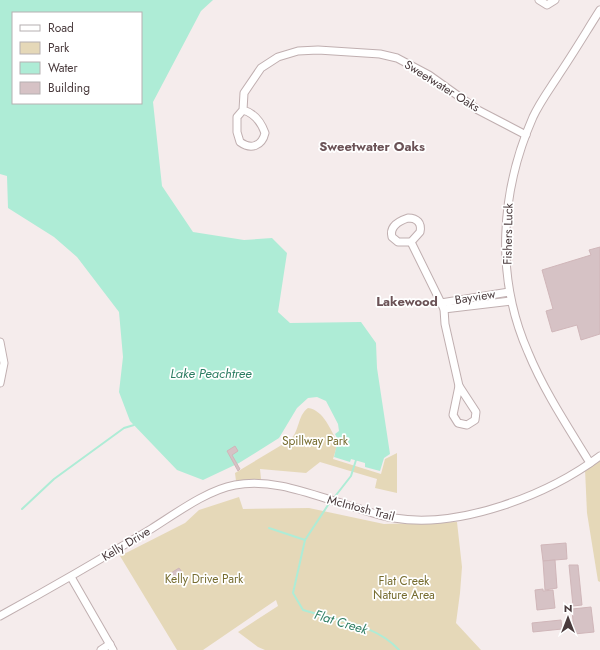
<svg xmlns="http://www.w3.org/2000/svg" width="600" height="650" viewBox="0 0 600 650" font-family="Jost,sans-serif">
  <rect width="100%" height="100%" fill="#f5ecec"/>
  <g fill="#e5d8b8">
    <path d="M308,408c16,2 23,23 30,35l-5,16 48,15 4,-15 12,-6v40l-22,-5 2,-9 -57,-17 -14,11 -46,-4 1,10 -25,2 -1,-8 55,-33c10,-9 7,-24 18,-32z"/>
    <path d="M600,461v121l-2,-1 -11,-68 -2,-44z"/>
    <path d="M239,497l4,12 66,-1 75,16 73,-2 5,45 -2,26 -4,30 25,27h-216l-7,-3 -20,-15 40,-26 -2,-6 -73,50h-26l-57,-94 65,-33 14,-13z"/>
  </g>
  <path fill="#aeecd6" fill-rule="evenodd" d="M0,0h213l-12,11 -48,91 9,84 31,46 51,8 28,-2 15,15 -9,59 12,11 71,-1 15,21 1,25 13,86 -6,4 -4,13 -15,-4v-4l-14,-4 -1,3 -16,-5 4,-17 -3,-6 4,-3 -1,-7 -12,-23 -9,-4 -9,1 -11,10 -18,30 -40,25 -36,17 -26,-10 -47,-49 -11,-29 4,-35 -4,-45 -42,-55 -23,-20 -46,-29 -1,-32 -7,-2zM13,13h128v90h-128z"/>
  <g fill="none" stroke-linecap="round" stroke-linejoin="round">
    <g stroke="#aeecd6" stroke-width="2">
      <path d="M333,499l18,-23 5,-16"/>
      <path d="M330,502l-25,38 -12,53 10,17c32,10 73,14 96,40"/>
      <path d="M22,509l32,-30 70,-51 10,-3"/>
      <path d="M269,528l36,12"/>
    </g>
  </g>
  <g fill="#d6c2c5" stroke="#d0b6b9">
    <path d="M600,247v87l-19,6 -4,-15 -25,7 -6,-21 7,-2 -11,-39 49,-15 -2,-5z"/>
    <path d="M235,446l3,5 -6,4 8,14 -2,2 -11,-20z"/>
    <path d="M566,543l1,16 -24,2 -2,-16z"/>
    <path d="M555,560l2,28 -12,2 -2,-29z"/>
    <path d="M569,565h9l4,40 -9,1z"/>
    <path d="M179,568l3,4 -7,5 -4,-4z"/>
    <path d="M543,589v2l10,-1 2,18 -18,2 -2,-20z"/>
    <path d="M591,607l3,25 -20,2 -2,-25z"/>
    <path d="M561,620l1,9 -29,3 -1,-9z"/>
  </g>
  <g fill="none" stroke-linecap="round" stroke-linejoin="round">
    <g stroke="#c0afb0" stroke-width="9">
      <g id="street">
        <path d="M539,0l8,5 8,-5"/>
        <path d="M243,110c11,3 18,12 22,23 -3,13 -14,17 -25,9l-3,-10v-15l6,-7 1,-17 17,-25 17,-11 20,-6 20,-1 62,4 17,4 32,17 49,35 48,25"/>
        <path d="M408,218c9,0 14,5 12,14l-9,10h-13l-6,-5c-3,-11 7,-16 16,-19z"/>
        <path d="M411,242l33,67 1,15 14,62"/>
        <path d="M441,303l68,-11"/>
        <path d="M444,309l67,-8"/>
        <path d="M0,342l4,21 -4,20"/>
        <path d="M459,386l17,26 -1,8 -8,5 -9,-2 -5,-8z"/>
        <path d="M590,463c-22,-36 -46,-72 -62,-111 -33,-75 -28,-160 5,-235 7,-15 16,-27 25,-41 15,-22 28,-44 42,-66"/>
        <path d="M71,577l42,73"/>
        <path d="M0,616c51,-28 101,-57 151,-87 24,-15 56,-39 84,-44 38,-7 75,9 112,20 15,4 31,11 47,13 66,11 154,-23 206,-62"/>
        <path d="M101,650l9,-6"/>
      </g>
    </g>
    <use href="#street" stroke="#fff" stroke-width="7"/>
  </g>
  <g text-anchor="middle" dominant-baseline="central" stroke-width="3.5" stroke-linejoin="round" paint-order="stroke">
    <g font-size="12" fill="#493a3c" stroke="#fff">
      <text transform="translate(442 86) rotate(32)">Sweetwater Oaks</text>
      <text transform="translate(508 234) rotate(-89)">Fishers Luck</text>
      <text transform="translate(475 297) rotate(-9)">Bayview</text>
      <text transform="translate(361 508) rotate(15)">McIntosh Trail</text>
      <text transform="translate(126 544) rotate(-31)">Kelly Drive</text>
    </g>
    <g font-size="12" fill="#776d31" stroke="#fff">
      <text x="315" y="441">Spillway Park</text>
      <text x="204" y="579">Kelly Drive Park</text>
      <text x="404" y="581">Flat Creek<tspan x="404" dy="14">Nature Area</tspan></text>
    </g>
    <g font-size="13" font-weight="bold" fill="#6b5256" stroke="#fff">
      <text x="372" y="146">Sweetwater Oaks</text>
      <text x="407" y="301">Lakewood</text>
    </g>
    <g font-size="13" font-style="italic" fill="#2e7e64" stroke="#fff">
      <text x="211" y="373">Lake Peachtree</text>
      <text transform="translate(341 622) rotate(17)">Flat Creek</text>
    </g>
  </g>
  <rect x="12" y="12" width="130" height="92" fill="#ffffff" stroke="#b6b0b1"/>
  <rect x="20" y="25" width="20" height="6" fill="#ffffff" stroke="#b6b0b1"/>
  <text x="48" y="32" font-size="12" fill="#493a3c">Road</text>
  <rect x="20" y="42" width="20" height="12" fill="#e5d8b8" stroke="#b6b0b1"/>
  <text x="48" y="52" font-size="12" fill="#493a3c">Park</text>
  <rect x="20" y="62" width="20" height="12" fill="#aeecd6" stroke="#b6b0b1"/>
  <text x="48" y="72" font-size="12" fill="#493a3c">Water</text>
  <rect x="20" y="82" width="20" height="12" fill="#d6c2c5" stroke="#b6b0b1"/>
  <text x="48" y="92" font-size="12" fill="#493a3c">Building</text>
  <g transform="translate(568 618)" stroke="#ffffff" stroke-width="3" paint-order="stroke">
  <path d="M0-3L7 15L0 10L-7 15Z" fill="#493a3c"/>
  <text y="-6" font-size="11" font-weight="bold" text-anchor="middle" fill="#493a3c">N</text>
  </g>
</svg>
